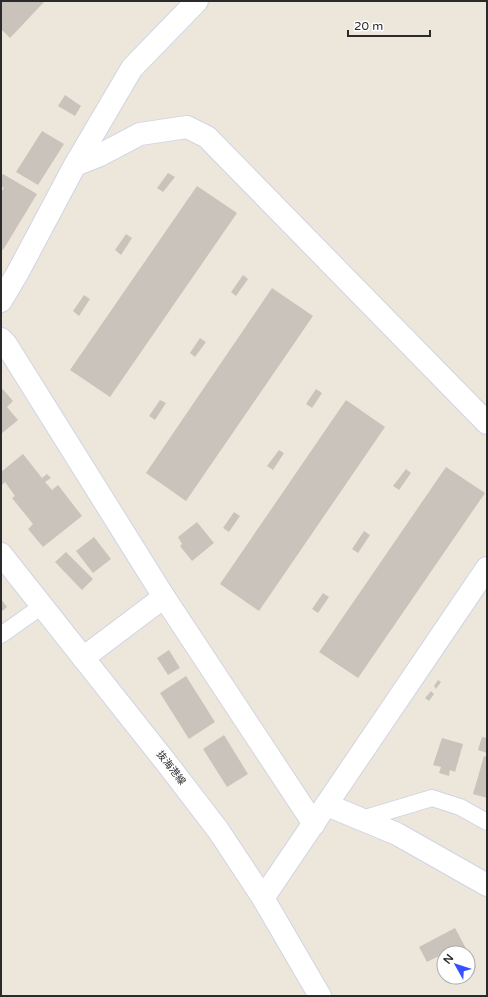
<svg xmlns="http://www.w3.org/2000/svg" width="488" height="997" viewBox="0 0 488 997" font-family="'Varela Round','Noto Sans JP',sans-serif">
  <rect width="100%" height="100%" fill="#ede7db"/>
  <g fill="#c9c3bb">
    <path d="M1,1h44l-35,37 -9,-9z"/>
    <path d="M65,95l16,11 -6,10 -17,-10z"/>
    <path d="M42,131l22,13 -26,41 -22,-13z"/>
    <path d="M168,173l7,4 -12,15 -6,-4z"/>
    <path d="M3,174l34,20 -34,56 -2,-1v-57l3,-4 -3,-2v-9z"/>
    <path d="M197,186l40,27 -127,184 -40,-27z"/>
    <path d="M126,234l6,4 -11,17 -6,-5z"/>
    <path d="M243,275l5,4 -12,17 -5,-4z"/>
    <path d="M272,288l41,28 -127,185 -40,-28z"/>
    <path d="M84,295l6,4 -11,17 -6,-5z"/>
    <path d="M200,338l6,4 -11,15 -5,-4z"/>
    <path d="M1,387l12,14 -6,6 11,13 -17,14z"/>
    <path d="M316,389l6,4 -10,15 -6,-4z"/>
    <path d="M160,400l6,3 -11,17 -6,-4z"/>
    <path d="M346,400l39,27 -126,184 -39,-27z"/>
    <path d="M279,450l5,3 -11,17 -6,-4z"/>
    <path d="M23,454l19,24 5,-4 4,4 -6,4 7,8 6,-5 24,31 -39,31 -15,-18 5,-5 -21,-26 3,-2 -10,-14 -4,4v-14z"/>
    <path d="M446,467l39,26 -127,185 -39,-26z"/>
    <path d="M406,469l5,4 -12,17 -6,-4z"/>
    <path d="M234,512l6,4 -11,16 -6,-4z"/>
    <path d="M197,522l17,21 -22,18 -12,-15 2,-2 -4,-7z"/>
    <path d="M364,531l6,4 -12,18 -6,-4z"/>
    <path d="M94,537l17,22 -18,14 -17,-22z"/>
    <path d="M66,552l27,27 -11,11 -27,-28z"/>
    <path d="M323,593l6,4 -11,16 -6,-4z"/>
    <path d="M1,599l6,8 -6,5z"/>
    <path d="M169,650l11,18 -12,7 -11,-17z"/>
    <path d="M186,676l29,46 -26,17 -29,-46z"/>
    <path d="M438,680l3,2 -5,7 -2,-3z"/>
    <path d="M431,691l3,3 -5,7 -4,-3z"/>
    <path d="M224,735l24,39 -21,13 -24,-38z"/>
    <path d="M482,737l5,1v15l-9,-3z"/>
    <path d="M442,738l21,6 -8,28 -5,-2 -1,6 -10,-3 2,-6 -8,-2z"/>
    <path d="M484,756l3,1v41l-14,-4z"/>
    <path d="M455,928l21,39 -8,5v-19h-24v7l-3,-5 -14,7 -8,-15z"/>
  </g>
  <g fill="none" stroke-linecap="round" stroke-linejoin="round">
    <g stroke="#d0d3e4" stroke-width="18">
      <g id="service">
        <path d="M1,635l41,-29"/>
        <path d="M362,819l70,-21 28,9 27,15"/>
      </g>
    </g>
    <g stroke="#d0d3e4" stroke-width="24">
      <g id="minor">
        <path d="M75,165l25,-10 40,-21 47,-7 20,10 280,286"/>
        <path d="M1,301l16,-27 58,-109 57,-97 65,-67"/>
        <path d="M1,339l5,5 158,253 150,227"/>
        <path d="M83,658l81,-61"/>
        <path d="M327,805l70,29 90,51"/>
        <path d="M263,898l224,-330"/>
      </g>
    </g>
    <g stroke="#d0d3e4" stroke-width="24">
      <path id="secondary" d="M1,554l164,207 53,69 45,68 57,98"/>
    </g>
    <use href="#service" stroke="#fff" stroke-width="16"/>
    <use href="#minor" stroke="#fff" stroke-width="22"/>
    <use href="#secondary" stroke="#fff" stroke-width="22"/>
  </g>
  <g text-anchor="middle" dominant-baseline="central" stroke-width="3" stroke-linejoin="round" paint-order="stroke">
    <g font-size="10" fill="#2a2a2a" stroke="#fff">
      <text transform="translate(171 768) rotate(52)">抜海港線</text>
    </g>
  </g>
  <rect width="488" height="997" fill="none" stroke="#2a2a2a" stroke-width="4"/>
  <g transform="translate(456 965) rotate(309)"><circle r="19" fill="#ffffff" stroke="#aaaaaa"/>
  <path d="M0-3L7 15L0 10L-7 15Z" fill="#3650ff"/>
  <text y="-6" font-size="11" font-weight="bold" text-anchor="middle" fill="#2a2a2a">N</text>
  </g>
  <path d="M348 30v6h82v-6" fill="none" stroke="#2a2a2a" stroke-width="2"/>
  <text x="354" y="30" font-size="12" fill="#2a2a2a" stroke="#ffffff" stroke-width="3" paint-order="stroke">20 m</text>
</svg>
